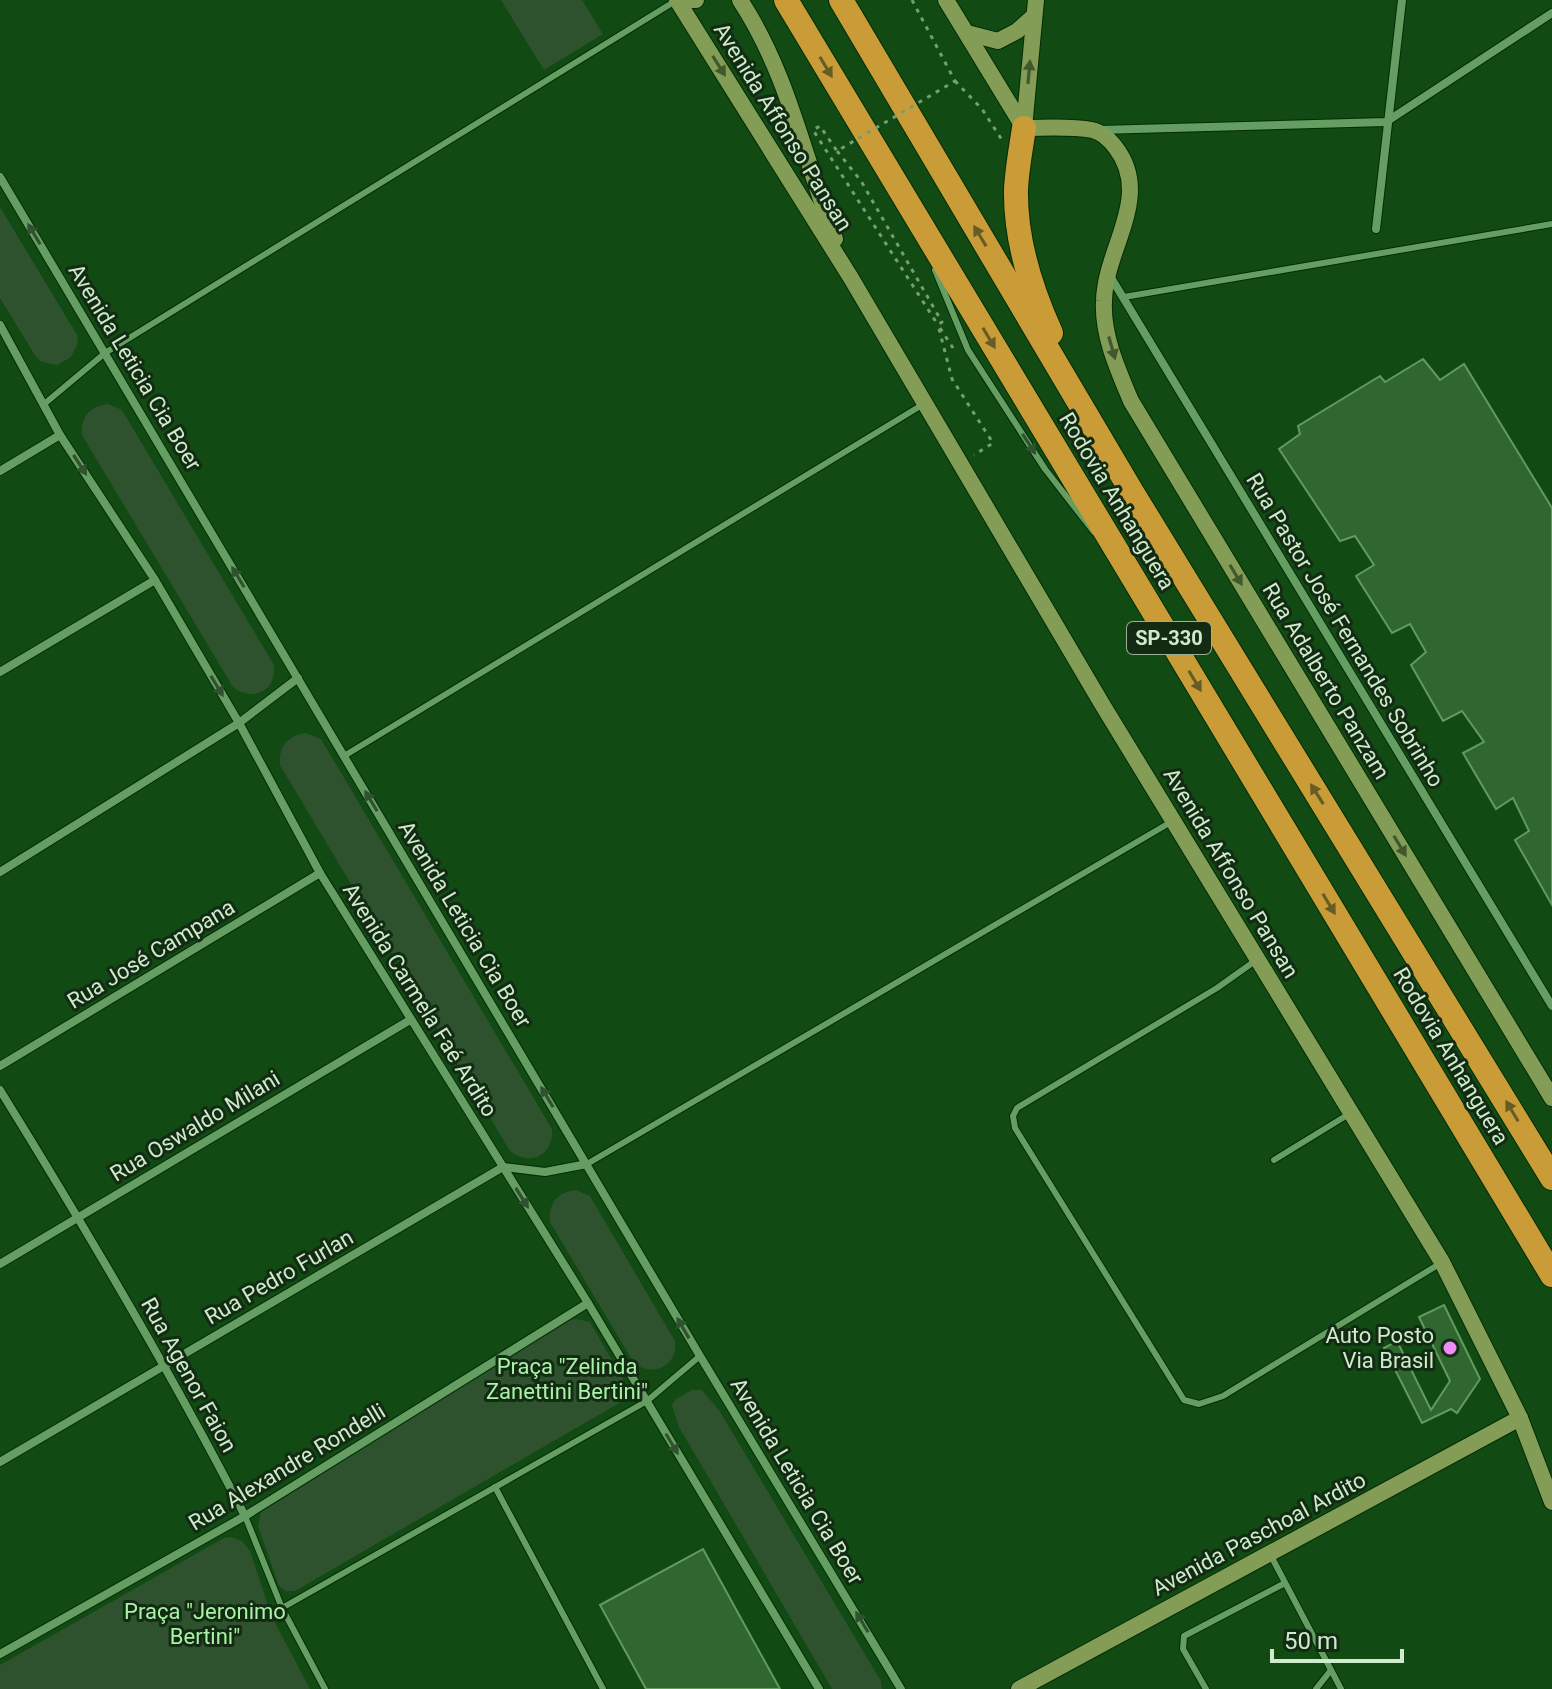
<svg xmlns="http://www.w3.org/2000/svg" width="1552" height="1689" viewBox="0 0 1552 1689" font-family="Roboto,sans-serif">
  <rect width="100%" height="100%" fill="#114a13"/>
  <g fill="#2f522e">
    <path d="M501,0h81l21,34 -59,36z"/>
    <path d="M0,207l77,128 1,8 -7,14 -14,8 -15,-3 -6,-5 -36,-59z"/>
    <path d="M108,404l14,6 152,255c3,25 -21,38 -41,22l-151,-252c-2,-18 8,-29 26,-31z"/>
    <path d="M306,733l15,6 231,390c2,26 -22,38 -42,22l-230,-386c-2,-18 8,-30 26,-32z"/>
    <path d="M576,1190l14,6 85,145c3,25 -22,37 -41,22l-84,-141c-2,-19 8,-30 26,-32z"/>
    <path d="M577,1319l13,3 34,59 1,11 -4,10 -326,189h-9l-7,-5 -21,-60 3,-14 310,-192z"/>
    <path d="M692,1390h10l17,20 162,271 1,8h-50l-153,-262 -7,-22 4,-6z"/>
    <path d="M230,1537l12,4 8,10 22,66 38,72h-310v-24l224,-127z"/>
  </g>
  <g fill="#30662f" stroke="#629a60" stroke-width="2">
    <path d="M1423,359l17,21 24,-16 88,144v397l-37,-65 14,-9 -16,-33 -17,11 -33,-56 21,-11 -22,-31 -19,10 -32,-56 15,-13 -16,-28 -18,9 -36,-57 18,-11 -19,-29 -15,5 -61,-92 21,-15 -2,-8 82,-50 5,6z"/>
    <path d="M1444,1305l36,74 -23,34 -6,-4 -29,14 -38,-75 13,-7 34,69 19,-29 -31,-64z"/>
    <path d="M703,1549l35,64 42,76h-134l-46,-84z"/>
  </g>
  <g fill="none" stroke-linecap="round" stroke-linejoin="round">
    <g stroke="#022d04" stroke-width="8">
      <g id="lane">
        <path d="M935,270l33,80 77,119 49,63"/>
        <path d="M1124,297l428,-73"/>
        <path d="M43,405l62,-52 572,-353"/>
        <path d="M344,756l578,-351"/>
        <path d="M1255,961l-38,27 -200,120 -4,8 2,12 169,272 15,4 24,-8 218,-133"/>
        <path d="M1274,1160l75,-46"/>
        <path d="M587,1164l584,-342"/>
        <path d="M495,1487l108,202"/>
        <path d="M245,1516l37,92 43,81"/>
        <path d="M1270,1554l71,135"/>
        <path d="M282,1608l365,-207 53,-45"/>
        <path d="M1206,1689l-23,-40 1,-13 101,-53"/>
        <path d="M1316,1689l15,-19"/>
      </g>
    </g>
    <g stroke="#022d04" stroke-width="10">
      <g id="street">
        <path d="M1098,130l288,-8 166,-109"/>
        <path d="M0,177l700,1179 201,333"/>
        <path d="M1376,229l26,-229"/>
        <path d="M1110,276l442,730"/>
        <path d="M0,325l60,110 95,145 84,143 81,150 268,430 231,386"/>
        <path d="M0,471l60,-36"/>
        <path d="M0,672l155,-92"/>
        <path d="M0,872l239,-149 59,-45"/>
        <path d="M0,1066l320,-193"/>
        <path d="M0,1090c86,139 170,280 245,426"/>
        <path d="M0,1264l410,-244"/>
        <path d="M0,1462l503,-295 42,5 42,-8"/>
        <path d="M0,1654l245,-138 343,-213"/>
      </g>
    </g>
    <g stroke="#022d04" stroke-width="18">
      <g id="secondary">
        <path d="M677,0l174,278 251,426 340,558 78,156 32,84"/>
        <path d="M680,0h16"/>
        <path d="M740,0c48,73 64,158 95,239"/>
        <path d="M946,0l78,128"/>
        <path d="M967,33l31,8 19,-10 17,-15"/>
        <path d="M1024,128c22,0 46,-2 68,2 10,2 18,10 24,18 37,49 -11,100 -12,153 -2,34 14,69 27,100l421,697"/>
        <path d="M1024,128l12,-128"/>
        <path d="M1019,1689l501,-271"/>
      </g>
    </g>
    <g stroke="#022d04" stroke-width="26">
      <g id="highway">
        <path d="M786,0l766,1275"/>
        <path d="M841,0l291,492 420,686"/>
        <path d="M1024,128c-3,20 -7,41 -8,61 -1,49 15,100 35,144"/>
      </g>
    </g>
    <g stroke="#749f74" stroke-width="3" stroke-dasharray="4 6" stroke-linecap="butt">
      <path d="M955,81l27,28 20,31"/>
      <path d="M837,151l24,30 81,141 -4,3 14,54 41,64 -19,12"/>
      <path d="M940,328l13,20"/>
    </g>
    <use href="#lane" stroke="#659d63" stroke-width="6"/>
    <use href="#street" stroke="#659d63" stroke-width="8"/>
    <use href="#secondary" stroke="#839d56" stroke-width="16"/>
    <use href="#highway" stroke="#ca9c38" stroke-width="24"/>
    <path stroke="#749f74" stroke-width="3" stroke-dasharray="4 6" stroke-linecap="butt" d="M912,0l43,81 -118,70 -17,-25 -7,4 125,195"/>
  </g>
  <defs><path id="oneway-solid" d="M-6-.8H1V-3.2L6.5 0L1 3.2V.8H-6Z" transform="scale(2)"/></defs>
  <g fill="#40582e">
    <use href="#oneway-solid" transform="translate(719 66) rotate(58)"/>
    <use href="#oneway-solid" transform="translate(1029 72) rotate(-85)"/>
    <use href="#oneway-solid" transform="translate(1112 348) rotate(74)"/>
    <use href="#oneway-solid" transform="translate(1236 575) rotate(59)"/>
    <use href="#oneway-solid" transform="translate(1400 846) rotate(59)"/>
  </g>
  <g fill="#655d24">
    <use href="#oneway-solid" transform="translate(826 67) rotate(59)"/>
    <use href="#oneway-solid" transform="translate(980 236) rotate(-121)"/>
    <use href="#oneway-solid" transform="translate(989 338) rotate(59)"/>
    <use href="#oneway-solid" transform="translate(1195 681) rotate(59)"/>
    <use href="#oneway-solid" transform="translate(1317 794) rotate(-122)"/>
    <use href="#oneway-solid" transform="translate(1329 904) rotate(59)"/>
    <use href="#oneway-solid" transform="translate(1512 1111) rotate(-121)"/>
  </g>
  <g fill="#30522f">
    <use href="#oneway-solid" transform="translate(34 234) rotate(-121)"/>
    <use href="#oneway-solid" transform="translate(1029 444) rotate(57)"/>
    <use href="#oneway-solid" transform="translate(80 465) rotate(57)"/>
    <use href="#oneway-solid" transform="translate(238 577) rotate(-121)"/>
    <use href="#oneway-solid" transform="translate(217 686) rotate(59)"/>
    <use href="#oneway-solid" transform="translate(371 801) rotate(-121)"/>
    <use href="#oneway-solid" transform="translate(547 1097) rotate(-121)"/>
    <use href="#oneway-solid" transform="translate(522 1198) rotate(58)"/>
    <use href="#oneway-solid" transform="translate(683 1328) rotate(-120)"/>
    <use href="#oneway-solid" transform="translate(672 1444) rotate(59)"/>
    <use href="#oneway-solid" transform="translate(862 1622) rotate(-121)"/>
  </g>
  <circle fill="#ee8cf9" stroke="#132a13" stroke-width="3" cx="1450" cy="1348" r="8"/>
  <g text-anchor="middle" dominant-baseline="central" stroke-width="6" stroke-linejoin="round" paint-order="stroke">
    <rect fill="#132a13" stroke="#96b194" stroke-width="2" x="1127" y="622" width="84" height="32" rx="6"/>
    <g font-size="20" font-weight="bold" fill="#ceebcc">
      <text x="1169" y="638">SP-330</text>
    </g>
    <g font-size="22" fill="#ceebcc" stroke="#132a13">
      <text transform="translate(783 127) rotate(58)">Avenida Affonso Pansan</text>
      <text transform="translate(135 367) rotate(59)">Avenida Leticia Cia Boer</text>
      <text transform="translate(1117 501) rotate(59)">Rodovia Anhanguera</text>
      <text transform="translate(1345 630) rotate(59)">Rua Pastor José Fernandes Sobrinho</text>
      <text transform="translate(1326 681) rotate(59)">Rua Adalberto Panzam</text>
      <text transform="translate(1231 873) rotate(59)">Avenida Affonso Pansan</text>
      <text transform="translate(465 924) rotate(59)">Avenida Leticia Cia Boer</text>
      <text transform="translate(151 954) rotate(-31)">Rua José Campana</text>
      <text transform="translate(420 1000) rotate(58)">Avenida Carmela Faé Ardito</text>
      <text transform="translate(1451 1056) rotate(59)">Rodovia Anhanguera</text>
      <text transform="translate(195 1126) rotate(-31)">Rua Oswaldo Milani</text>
      <text transform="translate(279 1277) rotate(-30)">Rua Pedro Furlan</text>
      <text transform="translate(189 1375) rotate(61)">Rua Agenor Faion</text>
      <text transform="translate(287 1467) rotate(-31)">Rua Alexandre Rondelli</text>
      <text transform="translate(797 1481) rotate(59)">Avenida Leticia Cia Boer</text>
      <text transform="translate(1259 1534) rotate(-28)">Avenida Paschoal Ardito</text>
    </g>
    <g font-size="22" fill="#ceebcc" stroke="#132a13" text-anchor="end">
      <text x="1434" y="1335">Auto Posto<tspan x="1434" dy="25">Via Brasil</tspan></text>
    </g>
    <g font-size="22" fill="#a8f3a5" stroke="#132a13">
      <text x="567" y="1366">Praça "Zelinda<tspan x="567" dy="25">Zanettini Bertini"</tspan></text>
      <text x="205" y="1611">Praça "Jeronimo<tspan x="205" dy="25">Bertini"</tspan></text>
    </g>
  </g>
  <path d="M1272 1649v12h130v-12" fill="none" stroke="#ceebcc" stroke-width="4"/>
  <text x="1284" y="1649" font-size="24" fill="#ceebcc" stroke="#132a13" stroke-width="6" paint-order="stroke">50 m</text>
</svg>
